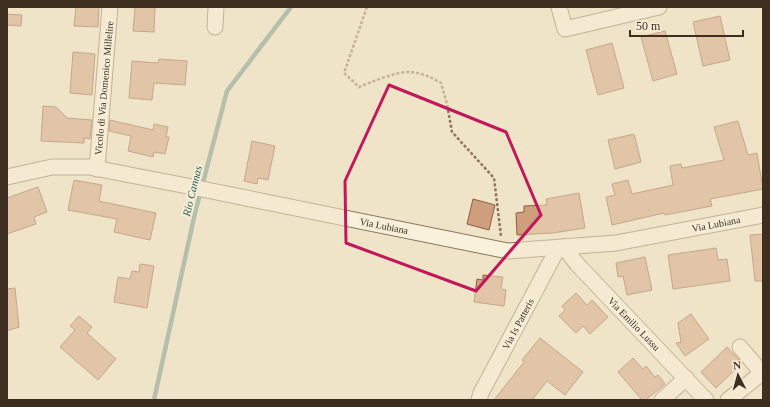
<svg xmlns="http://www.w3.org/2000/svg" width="770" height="407" viewBox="0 0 770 407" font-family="'Times New Roman',serif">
  <rect width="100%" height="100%" fill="#f0e4c8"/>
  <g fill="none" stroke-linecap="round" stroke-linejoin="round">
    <path stroke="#6f938a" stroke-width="4.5" d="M154,400l41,-187 32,-122 64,-84"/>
  </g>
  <g fill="#cf9f7d" stroke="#8d5f41">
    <path d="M76,7h23l-1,20 -24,-1z"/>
    <path d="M135,7h20l-1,25 -21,-1z"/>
    <path d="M7,14l15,1 -1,11 -14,-1z"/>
    <path d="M720,16l10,44 -27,6 -10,-44z"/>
    <path d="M665,31l12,43 -24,7 -12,-44z"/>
    <path d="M612,43l12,45 -26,7 -12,-45z"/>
    <path d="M73,52l22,2 -3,41 -22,-2z"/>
    <path d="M159,59l28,2 -2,24 -31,-2 -2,17 -23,-2 3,-37 26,2z"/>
    <path d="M43,106l13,1 11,11 25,2 -2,19 -6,-1v5l-43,-2z"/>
    <path d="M110,120l43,10 1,-6 14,3 -2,10h3l-4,17 -11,-2 -1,5 -25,-6 3,-15 -22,-5z"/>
    <path d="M738,121l10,34 9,-2 6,36 -53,10 2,7 -47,9 -1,-2 -52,12 -6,-28 9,-2 -3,-11 16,-4 4,14 41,-9 -3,-19 11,-2 1,4 42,-8 -10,-33z"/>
    <path d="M634,134l7,28 -26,7 -7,-29z"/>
    <path d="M252,141l23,5 -7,34 -10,-2 -1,6 -13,-3z"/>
    <path d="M74,180l28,5 -3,16 57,12 -6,27 -36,-8 3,-13 -49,-9z"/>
    <path d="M38,187l9,25 -13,5 2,7 -29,10v-36z"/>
    <path d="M579,193l6,35 -32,5 -36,2 -1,-22 8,-1v-6l23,-1 -1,-6z"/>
    <path d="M473,199l22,6 -6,25 -22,-6z"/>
    <path d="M763,234v47h-8l-5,-46z"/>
    <path d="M716,248l2,12 9,-1 3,22 -57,8 -5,-34z"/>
    <path d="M645,257l7,33 -25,5 -4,-19 -5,1 -2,-14z"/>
    <path d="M140,264l14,2 -7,42 -33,-6 4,-25 12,2 2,-8 7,1z"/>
    <path d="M483,275l20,2 -2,12 5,1 -2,16 -30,-4 3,-23 6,1z"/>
    <path d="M15,288l4,39 -12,4v-42z"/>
    <path d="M576,293l11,12 5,-5 16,17 -18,17 -7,-8 -7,7 -17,-17 6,-6 -3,-4z"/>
    <path d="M691,314l18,25 -24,17 -9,-13 5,-1 -3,-19z"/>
    <path d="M79,316l13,11 -5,6 29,26 -18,21 -38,-33 15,-17 -5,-4z"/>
    <path d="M540,338l43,34 -18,23 -18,-14 -15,19h-38l30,-38 -2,-2z"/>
    <path d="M727,347l15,16 -26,25 -15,-16z"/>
    <path d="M633,358l10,11 3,-3 9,11 3,-2 7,9 -19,16h-4l-24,-28z"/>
  </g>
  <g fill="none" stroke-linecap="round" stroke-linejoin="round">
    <g stroke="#8d765c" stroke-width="17">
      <g id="minor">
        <path d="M559,7l6,22 94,-22"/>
        <path d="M215,27l1,-20"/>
        <path d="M97,169l13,-162"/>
        <path d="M7,177l45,-10h37l93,18 326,66 108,-8 147,-28"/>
        <path d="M564,247l13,17 129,136"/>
        <path d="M479,400l2,-7 77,-145"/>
        <path d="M662,400l24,-22"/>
        <path d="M728,400l34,-27 -22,-26"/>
      </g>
    </g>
    <path stroke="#8d765c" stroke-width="2.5" stroke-dasharray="3 2" stroke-linecap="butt" d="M367,7l-23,66 15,14c12,-5 37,-15 49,-15 12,0 23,5 33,11l6,21 5,28 42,46 7,58"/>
    <use href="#minor" stroke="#faf1dc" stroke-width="15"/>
  </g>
  <path d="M0 0H770V407H0ZM389,85l117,47 35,83 -65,76 -130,-48 -1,-62z" fill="#f0e4c8" fill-opacity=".55" fill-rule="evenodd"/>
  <path fill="none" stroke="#c2185b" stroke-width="3" stroke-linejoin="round" d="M389,85l117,47 35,83 -65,76 -130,-48 -1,-62z"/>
  <g text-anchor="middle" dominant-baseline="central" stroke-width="4" stroke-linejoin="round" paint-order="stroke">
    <g font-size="10" fill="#3d2e20" stroke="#f7eed8">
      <text transform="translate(104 88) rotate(-85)">Vicolo di Via Domenico Millelire</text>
      <text transform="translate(716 224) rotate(-11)">Via Lubiana</text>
      <text transform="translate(384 226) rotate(11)">Via Lubiana</text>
      <text transform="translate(518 324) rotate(-62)">Via Is Patteris</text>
      <text transform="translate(634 324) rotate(46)">Via Emilio Lussu</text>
    </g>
    <g font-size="11" font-style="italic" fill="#2f5d5a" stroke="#f7eed8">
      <text transform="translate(192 191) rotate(-76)">Rio Cannas</text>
    </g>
  </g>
  <rect width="770" height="407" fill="none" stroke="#3d2e20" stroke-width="16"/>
  <g transform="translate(738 375) rotate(354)" stroke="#f7eed8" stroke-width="3" paint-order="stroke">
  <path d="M0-3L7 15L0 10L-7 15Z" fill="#3d2e20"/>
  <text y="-6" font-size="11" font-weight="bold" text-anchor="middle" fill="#3d2e20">N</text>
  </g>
  <path d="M630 30v6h113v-6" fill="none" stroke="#3d2e20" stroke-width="2"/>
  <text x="636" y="30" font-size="12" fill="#3d2e20" stroke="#f7eed8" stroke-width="3" paint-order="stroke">50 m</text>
</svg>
